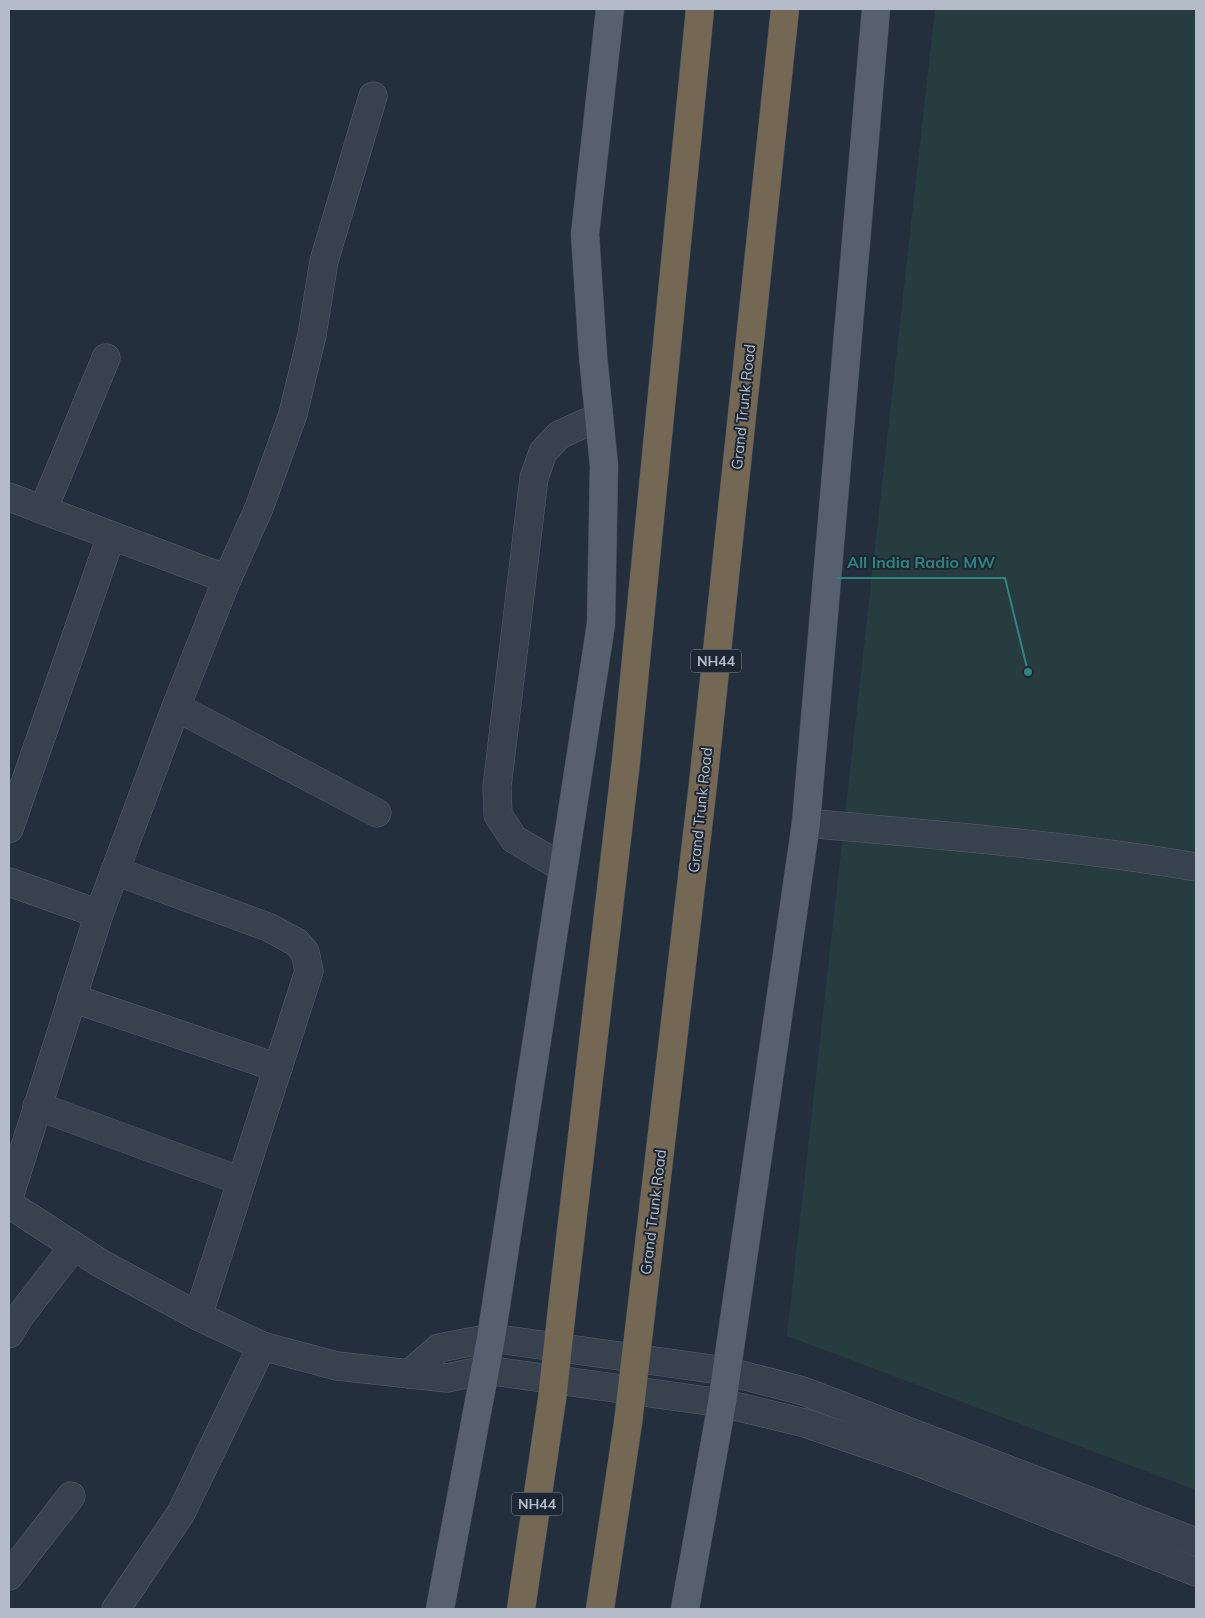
<svg xmlns="http://www.w3.org/2000/svg" width="1205" height="1618" viewBox="0 0 1205 1618" font-family="Mulish,sans-serif">
  <rect width="100%" height="100%" fill="#242f3e"/>
  <path fill="#263c3f" d="M935,9h261v1481l-409,-154z"/>
  <g fill="none" stroke-linecap="round" stroke-linejoin="round">
    <g stroke="#565f6c" stroke-width="29">
      <g id="minor">
        <path d="M9,497l218,82"/>
        <path d="M43,510l63,-152"/>
        <path d="M176,707l201,106"/>
        <path d="M806,823c131,12 261,22 390,44"/>
        <path d="M9,829l102,-293"/>
        <path d="M563,868l-49,-29 -16,-24 -1,-28 37,-309 9,-26 16,-17 40,-18"/>
        <path d="M115,871l153,56 28,15 9,10 4,19 -111,345"/>
        <path d="M9,882l90,32"/>
        <path d="M72,998l206,70"/>
        <path d="M37,1106l204,75"/>
        <path d="M9,1197l90,-283 77,-207 51,-128 32,-71 34,-94 19,-79 12,-74 49,-165"/>
        <path d="M9,1204l91,59 98,53 64,30 75,20 110,12 38,-8 237,33 83,20 105,36 286,113"/>
        <path d="M9,1334l11,-18 54,-70"/>
        <path d="M409,1374l30,-26 52,-10 235,33 77,20 393,151"/>
        <path d="M9,1576l62,-80"/>
        <path d="M116,1609l65,-96 81,-167"/>
      </g>
    </g>
    <g stroke="#414a57" stroke-width="29">
      <g id="major">
        <path d="M440,1609l51,-271 110,-714 3,-158 -11,-110 -8,-122 25,-225"/>
        <path d="M685,1609l37,-206 84,-580 70,-814"/>
      </g>
    </g>
    <g stroke="#434c59" stroke-width="29">
      <g id="highway">
        <path d="M563,1300l63,-539 74,-752"/>
        <path d="M641,1313l62,-529 82,-775"/>
        <path d="M521,1609l31,-210"/>
        <path d="M600,1609l28,-186"/>
      </g>
    </g>
    <use href="#minor" stroke="#38414e" stroke-width="28"/>
    <use href="#major" stroke="#56606e" stroke-width="28"/>
    <use href="#highway" stroke="#746855" stroke-width="28"/>
    <g stroke="#434c59" stroke-width="29" stroke-linecap="butt">
      <g id="highway-bridge">
        <path d="M552,1399l11,-99"/>
        <path d="M628,1423l13,-110"/>
      </g>
    </g>
    <use href="#highway-bridge" stroke="#746855" stroke-width="28"/>
  </g>
  <g text-anchor="middle" dominant-baseline="central" stroke-width="4" stroke-linejoin="round" paint-order="stroke">
    <g fill="#1d2633" stroke="#878f9c" stroke-width="1">
      <rect x="691" y="649.5" width="50" height="23" rx="4"/>
      <rect x="512" y="1492.5" width="50" height="23" rx="4"/>
    </g>
    <g font-size="14" font-weight="bold" fill="#b4bcc9">
      <text x="716" y="661">NH44</text>
      <text x="537" y="1504">NH44</text>
    </g>
    <g font-size="15" fill="#b4bcc9" stroke="#1d2633">
      <text transform="translate(743 407) rotate(-84)">Grand Trunk Road</text>
      <text transform="translate(700 810) rotate(-84)">Grand Trunk Road</text>
      <text transform="translate(653 1212) rotate(-83)">Grand Trunk Road</text>
    </g>
  </g>
  <path fill="none" stroke="#308480" stroke-width="2" d="M1028 672L1005 578H837"/>
  <circle fill="#308480" stroke="#1d2633" stroke-width="2" cx="1028" cy="672" r="5"/>
  <g font-size="16" text-anchor="middle" font-weight="bold" fill="#308480" stroke="#1d2633" stroke-width="4" stroke-linejoin="round" paint-order="stroke">
    <text x="921" y="568">All India Radio MW</text>
  </g>
  <rect width="1205" height="1618" fill="none" stroke="#b4bcc9" stroke-width="20"/>
</svg>
